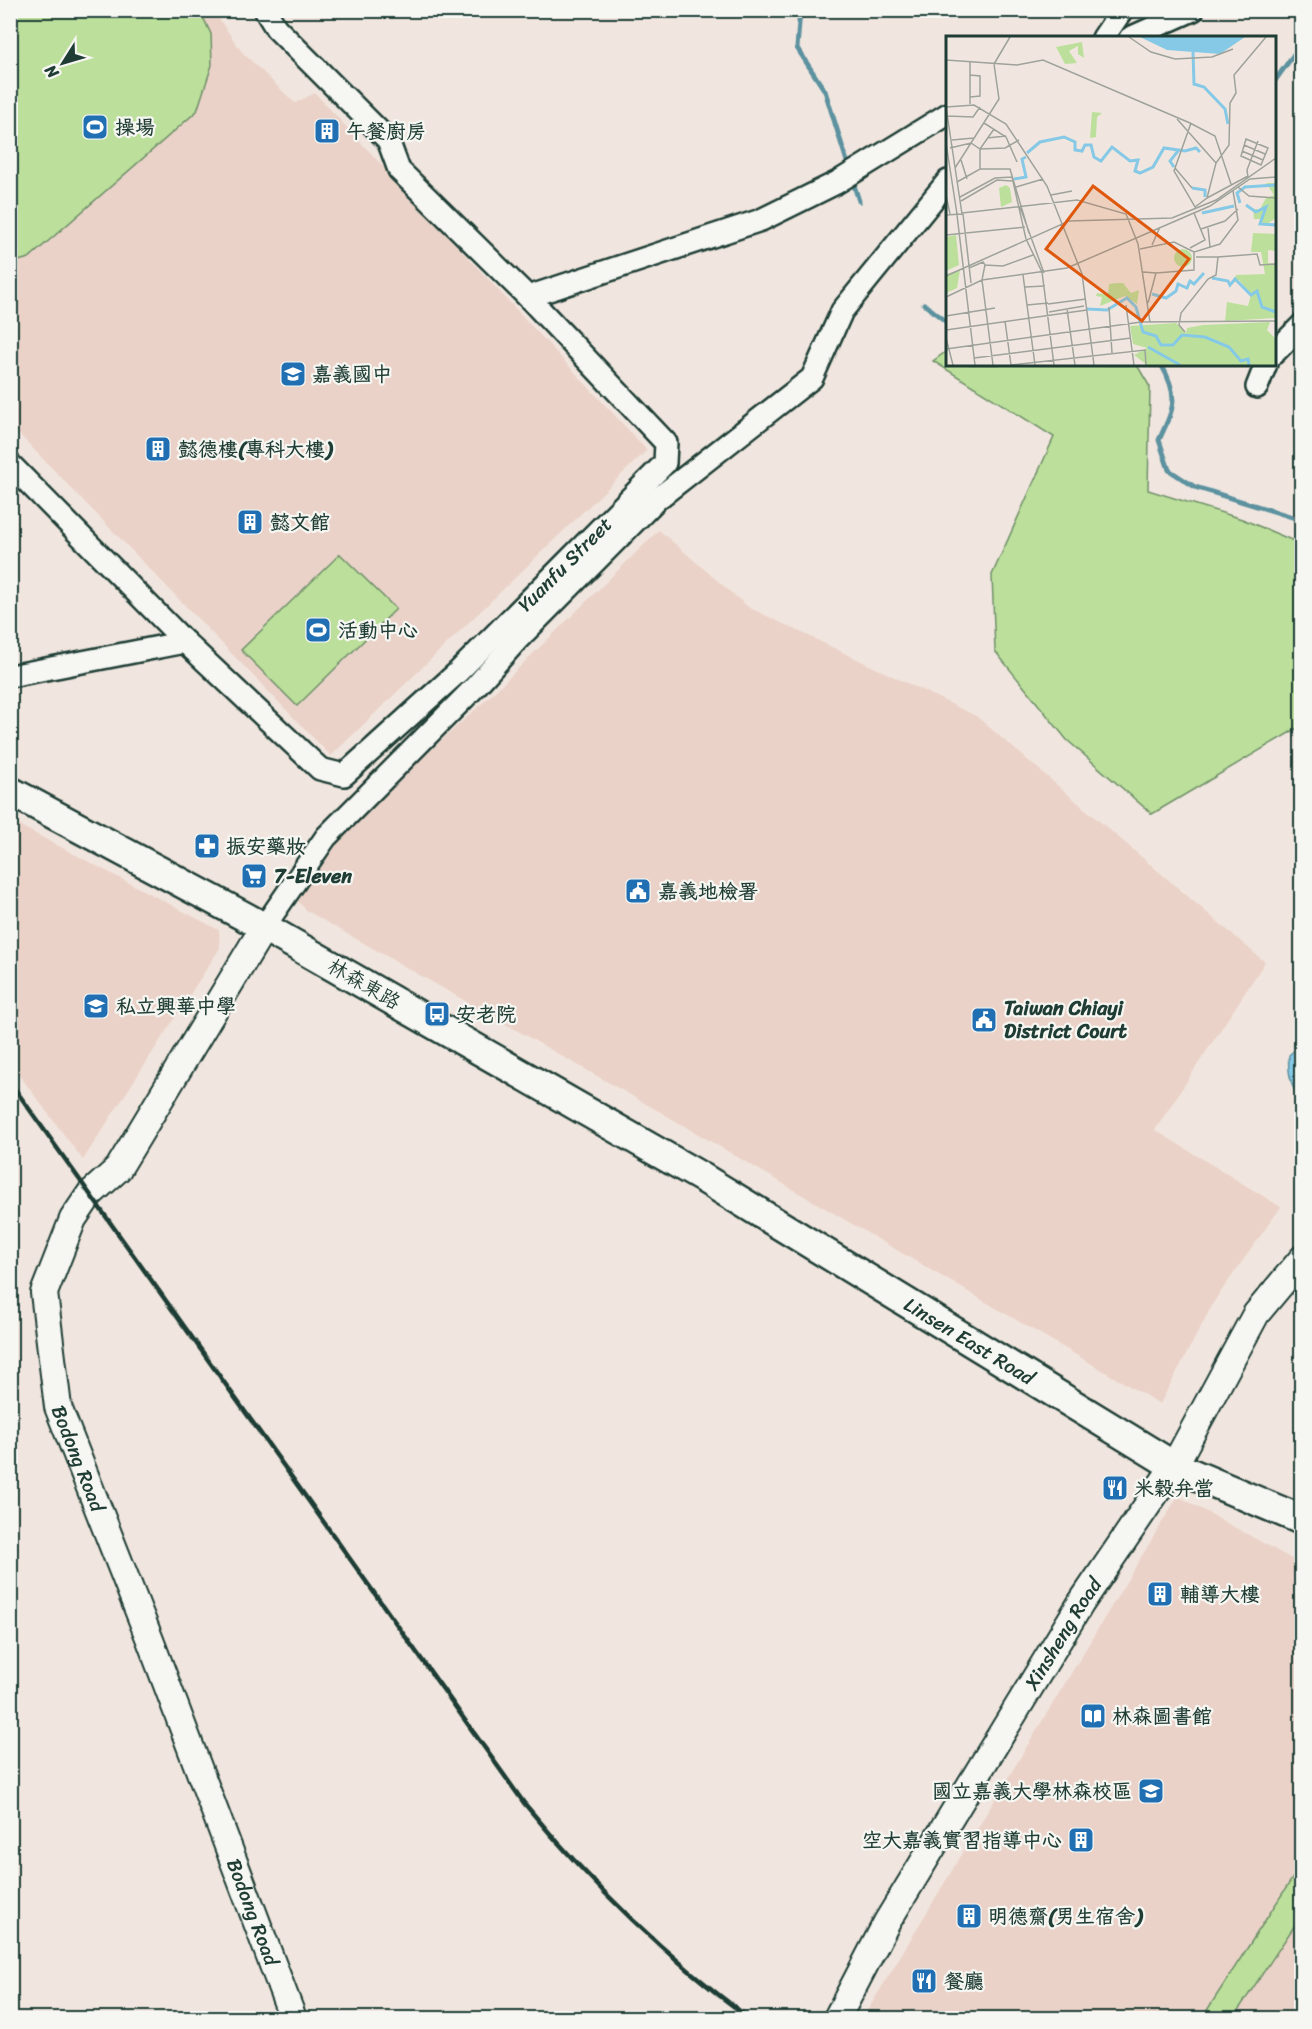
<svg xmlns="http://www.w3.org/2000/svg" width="1312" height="2029" viewBox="0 0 1312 2029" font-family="Sriracha,'LXGW WenKai TC',sans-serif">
  <rect width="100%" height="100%" fill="#f1e6df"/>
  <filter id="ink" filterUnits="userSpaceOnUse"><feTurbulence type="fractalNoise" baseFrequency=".0167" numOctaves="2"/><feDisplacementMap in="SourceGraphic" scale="12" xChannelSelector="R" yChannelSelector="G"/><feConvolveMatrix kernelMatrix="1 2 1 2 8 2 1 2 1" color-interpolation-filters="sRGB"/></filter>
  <g filter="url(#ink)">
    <g fill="#ead2c8">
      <path d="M213,10l29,42 53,51 20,-10 332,357 -316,306 -320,-330v-415z"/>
      <path d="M659,530l89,77 228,109 289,246 -110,168 126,77 -66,93 -55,104 -498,-291 -355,-202 -11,-12 61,-82 132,-120z"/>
      <path d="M11,821l208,109 1,18 -137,212 -72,-96z"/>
      <path d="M1178,1496l123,68v454h-438z"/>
    </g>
    <g fill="#bce09b" stroke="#6e8e68" stroke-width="1.5">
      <path d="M11,10l189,1 11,23 1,31 -15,46 -168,147 -18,5z"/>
      <path d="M947,351l1,13 189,1 13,22 -2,103 94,29 59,25v182l-149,88 -85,-74 -72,-89 -3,-76 62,-138 -121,-76z"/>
      <path d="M340,554l56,55 -99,97 -56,-56z"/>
      <path d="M1301,1865v51l-68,102h-31z"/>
    </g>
    <path fill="#85c9e6" stroke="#5c919f" stroke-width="1.5" d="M1301,1044l1,57h-3c-7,-15 -12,-28 -10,-46z"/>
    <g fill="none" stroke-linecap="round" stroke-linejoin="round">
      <g stroke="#5c919f" stroke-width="5">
        <path d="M800,10l-3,38 28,43 24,77"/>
        <path d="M1274,82l28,-39"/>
        <path d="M852,179l7,22"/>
        <path d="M924,304l24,19"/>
        <path d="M1161,364c19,33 13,44 -2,76l10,30 26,17 107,33"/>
      </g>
      <g stroke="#1f3d34" stroke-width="26">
        <g id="minor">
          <path d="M265,10l11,18 112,112 11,30 129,127"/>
          <path d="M1103,38l19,-28"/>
          <path d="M1130,38l63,-28"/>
          <path d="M1274,353l28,-28"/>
          <path d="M1257,387l9,-23"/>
          <path id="s1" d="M10,464l175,178 135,127 24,6 114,-103 207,-209 1,-20 -138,-146 233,-77 75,-37 112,-69"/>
          <path d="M10,676l175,-34"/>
          <path d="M264,927l62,-90 148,-149 44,-49 138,-139 156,-122 30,-67 106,-130"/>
        </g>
      </g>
      <g stroke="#1f3d34" stroke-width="30">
        <g id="tertiary">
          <path id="s2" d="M264,927l-146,242 -28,25 -17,25 -29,74 14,114 92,233 143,378"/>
          <path id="s3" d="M837,2018l50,-96 194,-319 93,-137 82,-152 46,-55"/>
        </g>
      </g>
      <g stroke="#1f3d34" stroke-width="33">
        <g id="secondary">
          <path id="s4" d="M10,791l254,136 439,251 471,288 128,54"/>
        </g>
      </g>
      <use href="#minor" stroke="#f6f6f2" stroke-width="21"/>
      <use href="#tertiary" stroke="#f6f6f2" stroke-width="26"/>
      <use href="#secondary" stroke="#f6f6f2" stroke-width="28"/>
      <path stroke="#1f3d34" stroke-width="4.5" d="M10,1082l514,721c67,81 141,153 225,215"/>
    </g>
  </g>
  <defs>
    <g id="stadium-square" transform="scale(1.35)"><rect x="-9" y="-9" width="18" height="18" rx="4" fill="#1f6fb2" stroke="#f6f6f2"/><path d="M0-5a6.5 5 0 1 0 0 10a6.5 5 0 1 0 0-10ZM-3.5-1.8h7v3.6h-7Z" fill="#fff"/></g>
    <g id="building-square" transform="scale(1.35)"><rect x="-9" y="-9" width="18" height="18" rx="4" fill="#1f6fb2" stroke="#f6f6f2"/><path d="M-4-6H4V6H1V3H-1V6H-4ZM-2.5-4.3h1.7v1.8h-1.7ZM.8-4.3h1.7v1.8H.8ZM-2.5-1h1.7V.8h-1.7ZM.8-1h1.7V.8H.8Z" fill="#fff"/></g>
    <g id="school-square" transform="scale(1.35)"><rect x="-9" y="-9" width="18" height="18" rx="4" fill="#1f6fb2" stroke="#f6f6f2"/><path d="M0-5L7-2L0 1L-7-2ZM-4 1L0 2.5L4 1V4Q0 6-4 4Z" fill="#fff"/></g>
    <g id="pharmacy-square" transform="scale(1.35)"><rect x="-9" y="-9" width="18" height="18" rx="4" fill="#1f6fb2" stroke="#f6f6f2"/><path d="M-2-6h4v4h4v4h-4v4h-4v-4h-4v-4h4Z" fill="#fff"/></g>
    <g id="supermarket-square" transform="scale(1.35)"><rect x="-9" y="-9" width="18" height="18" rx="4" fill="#1f6fb2" stroke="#f6f6f2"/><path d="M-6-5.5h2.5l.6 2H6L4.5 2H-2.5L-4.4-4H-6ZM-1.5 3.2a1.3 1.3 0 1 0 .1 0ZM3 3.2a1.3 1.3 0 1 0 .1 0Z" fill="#fff"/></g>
    <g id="civic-square" transform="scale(1.35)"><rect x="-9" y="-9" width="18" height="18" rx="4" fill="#1f6fb2" stroke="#f6f6f2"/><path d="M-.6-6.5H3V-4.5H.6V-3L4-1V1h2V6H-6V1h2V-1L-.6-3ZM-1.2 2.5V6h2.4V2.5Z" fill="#fff"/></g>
    <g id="bus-square" transform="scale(1.35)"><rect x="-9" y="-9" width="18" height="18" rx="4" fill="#1f6fb2" stroke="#f6f6f2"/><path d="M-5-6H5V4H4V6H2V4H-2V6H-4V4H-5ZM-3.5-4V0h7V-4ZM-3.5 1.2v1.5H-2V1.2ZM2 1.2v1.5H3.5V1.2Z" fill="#fff"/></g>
    <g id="restaurant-square" transform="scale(1.35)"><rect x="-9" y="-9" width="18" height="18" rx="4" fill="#1f6fb2" stroke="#f6f6f2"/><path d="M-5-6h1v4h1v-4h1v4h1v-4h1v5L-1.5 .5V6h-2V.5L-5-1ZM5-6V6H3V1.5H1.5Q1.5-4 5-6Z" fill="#fff"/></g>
    <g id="library-square" transform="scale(1.35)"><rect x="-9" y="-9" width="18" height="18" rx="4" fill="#1f6fb2" stroke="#f6f6f2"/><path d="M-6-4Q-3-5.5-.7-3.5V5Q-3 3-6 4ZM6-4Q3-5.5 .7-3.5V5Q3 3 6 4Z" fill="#fff"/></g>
    <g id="university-square" transform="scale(1.35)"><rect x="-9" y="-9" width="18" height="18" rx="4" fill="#1f6fb2" stroke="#f6f6f2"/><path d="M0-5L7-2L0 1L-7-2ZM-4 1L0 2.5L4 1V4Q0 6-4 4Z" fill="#fff"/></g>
  </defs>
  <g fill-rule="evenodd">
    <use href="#stadium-square" x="95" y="127"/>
    <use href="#building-square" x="327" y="131"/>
    <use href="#school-square" x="293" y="374"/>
    <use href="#building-square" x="158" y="449"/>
    <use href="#building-square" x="250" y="522"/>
    <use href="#stadium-square" x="318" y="630"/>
    <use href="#pharmacy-square" x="207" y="846"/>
    <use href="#supermarket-square" x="254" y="876"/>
    <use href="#civic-square" x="638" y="891"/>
    <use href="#school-square" x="96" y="1006"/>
    <use href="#bus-square" x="437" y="1014"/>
    <use href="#civic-square" x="984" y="1020"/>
    <use href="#restaurant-square" x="1115" y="1488"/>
    <use href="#building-square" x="1160" y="1594"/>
    <use href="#library-square" x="1093" y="1716"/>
    <use href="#university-square" x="1151" y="1791"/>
    <use href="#building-square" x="1081" y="1840"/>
    <use href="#building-square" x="969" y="1916"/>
    <use href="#restaurant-square" x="924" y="1981"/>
  </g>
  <g text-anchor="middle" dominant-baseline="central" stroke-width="4.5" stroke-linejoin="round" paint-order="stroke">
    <g font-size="20" font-weight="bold" fill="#1f3d34" stroke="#f6f6f2" text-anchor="start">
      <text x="115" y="127">操場</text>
      <text x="346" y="131">午餐廚房</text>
      <text x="312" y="374">嘉義國中</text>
      <text x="178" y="449">懿德樓(專科大樓)</text>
      <text x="270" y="522">懿文館</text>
      <text x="338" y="630">活動中心</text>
      <text x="226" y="846">振安藥妝</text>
      <text x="274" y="876">7-Eleven</text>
      <text x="658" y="891">嘉義地檢署</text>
      <text x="116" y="1006">私立興華中學</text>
      <text x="1004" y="1008">Taiwan Chiayi<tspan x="1004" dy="23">District Court</tspan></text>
      <text x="456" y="1014">安老院</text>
      <text x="1134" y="1488">米穀弁當</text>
      <text x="1180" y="1594">輔導大樓</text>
      <text x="1112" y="1716">林森圖書館</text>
      <text x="1132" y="1791" text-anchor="end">國立嘉義大學林森校區</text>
      <text x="1062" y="1840" text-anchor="end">空大嘉義實習指導中心</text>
      <text x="988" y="1916">明德齋(男生宿舍)</text>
      <text x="944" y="1981">餐廳</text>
    </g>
    <g font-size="20" fill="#1f3d34" stroke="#f6f6f2">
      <text stroke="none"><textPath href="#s1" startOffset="765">Yuanfu Street</textPath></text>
      <text transform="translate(364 984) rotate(30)">林森東路</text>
      <text stroke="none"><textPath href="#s4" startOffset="1106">Linsen East Road</textPath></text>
      <text stroke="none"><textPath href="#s2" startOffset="600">Bodong Road</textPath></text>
      <text stroke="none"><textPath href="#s3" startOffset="446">Xinsheng Road</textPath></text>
      <text stroke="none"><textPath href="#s2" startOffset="1086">Bodong Road</textPath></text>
    </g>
  </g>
  <g transform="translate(946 36)">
    <rect width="330" height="330" fill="#f1e6df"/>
    <path d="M136,6l2,16 -6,-4v-8l-9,5 8,12 -12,1 -9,-17zM146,76l10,1 -5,4 -1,20 -6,1zM320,147h10v35l-12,8 -3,-7h-7l-1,-10h7l6,-11 8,-3zM60,149l4,3 2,14 -11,5 -2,-19zM307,197l23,1v17l-8,-1v13l8,1v54l-51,3 2,-19 21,4 3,-12 -12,-14 -6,3 3,-8 29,-1 -4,-22h-10zM10,199l3,30 -13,6v-34zM228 222a9 9 0 1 1 18 0a9 9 0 1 1-18 0ZM14,234l-3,18 -11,5v-19zM170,247h7l8,10 8,-3 -2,14 -12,-8 -25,10 2,-9 -6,-1 1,-3 11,2 1,-11zM324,286l-3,8 9,9v26h-129l-13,-10 13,-7 -14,-4 -3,-18 46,-3 10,10 1,-5 16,-3z" fill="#bce09b"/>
    <path d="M194,1h105l-25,17 -53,-4z" fill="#85c9e6"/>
    <path fill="none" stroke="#85c9e6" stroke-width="3" d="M247,16l1,32 10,3 21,22 3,15M81,117l13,-11 24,-5 11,5v8l7,1 3,-6h6l3,12 7,4 11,-14 18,14 8,-1 -3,11 5,2 13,-6 11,-19 21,3 11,-3 4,4M228,131l-4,-6 8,-10M68,143l12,-2 -4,-18 4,-2M246,152l13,2v7M294,167l-3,-10 8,-6 31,-2M300,169l10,7 10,-5 -6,17 16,1M256,177l32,-7M266,242l16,3 2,4 5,-6 16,16 6,-4 5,16 14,5M206,258l14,4 10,-7 2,-7 9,4 3,-7 4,3 10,-11M141,273l20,1 20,-12 9,9 7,25 13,4 5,9h12l9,-10 23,2 24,10 12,14 7,-2 1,6M202,311l32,18"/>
    <path fill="none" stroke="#9da29b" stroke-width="1.5" d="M183,1l22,15 24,7 37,-2 21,-8M0,24l71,5 26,-5 147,63 25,13 16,48M24,39l10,1v20l-10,1M24,68v-42M0,71l28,-2 32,19 41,62 35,88 12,91M0,71l16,107 -16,1M1,80l26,1 7,-10M231,83l39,44M38,87l22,14 11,25M245,87l-17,48 21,36 12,-9 9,-35 13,-18 1,-42 6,-10 -2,-18 32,-38M41,102l19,-2M300,103l22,9 -7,17 -20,-9zM6,104l22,-2M0,107l11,71M298,109l21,9M4,112l21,-5 9,6 25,-1 14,-8M34,113l14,-20M34,113v20M296,115l21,9M15,124l6,19M9,132l44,-69 -5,-35 16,-27M229,132l17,20M66,141l14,62 16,33 12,93M302,141l-1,-7 11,-29M11,146l23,-13h30l19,64M70,151l27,-8M292,151l11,9 27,2M0,159l4,19M105,159l21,-4M14,161l35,-19 17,-1M261,162l41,-22M15,165l36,-21 15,1M74,171l24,66M16,177l115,-13 49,14 12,30 12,78M17,178l8,69M11,179l18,150M262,192l2,19M255,193l24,-8 13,-12M0,199l79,-8M206,209l8,-18M244,212l15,-8 -11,-27M194,213l34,-7 20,10M250,221h22M39,229l18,1 30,-11M23,232l14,-6 2,3 -3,15 11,85M197,236l13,1 -8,30M210,237l38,-3v-18l26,-8 18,-24 -5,-29M77,239l12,90M0,240l123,-55 103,-3 44,-18 60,-42M79,251l20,-1M0,261l36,-17 85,-12 143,-62 40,-27 26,-2M102,268l38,-5M81,269l21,-2M180,269l8,60M163,271l3,46M121,273l8,56M103,276l35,-6M0,280l49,-8M59,285l6,44M0,294l141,-20M239,296l-6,-7 2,-12 27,-34 8,-4 2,-18 39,-3 3,11 16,-1M0,302l7,27M0,313l195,-27 135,-1M28,322l157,-20M65,329l134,-15 1,15"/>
    <path fill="#de580e" fill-opacity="0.15" stroke="#de580e" stroke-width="3" d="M147,150l96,73 -47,62 -96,-72z"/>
    <rect width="330" height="330" fill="none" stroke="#1f3d34" stroke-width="3"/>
  </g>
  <rect width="1312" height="2029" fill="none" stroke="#f6f6f2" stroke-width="36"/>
  <rect x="18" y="18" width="1276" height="1993" fill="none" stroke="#1f3d34" stroke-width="2" filter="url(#ink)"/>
  <g transform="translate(63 63) rotate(233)" stroke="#f6f6f2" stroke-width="4.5" paint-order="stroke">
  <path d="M0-4.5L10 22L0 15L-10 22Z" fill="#1f3d34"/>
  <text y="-9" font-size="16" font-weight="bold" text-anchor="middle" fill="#1f3d34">N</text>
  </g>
</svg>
